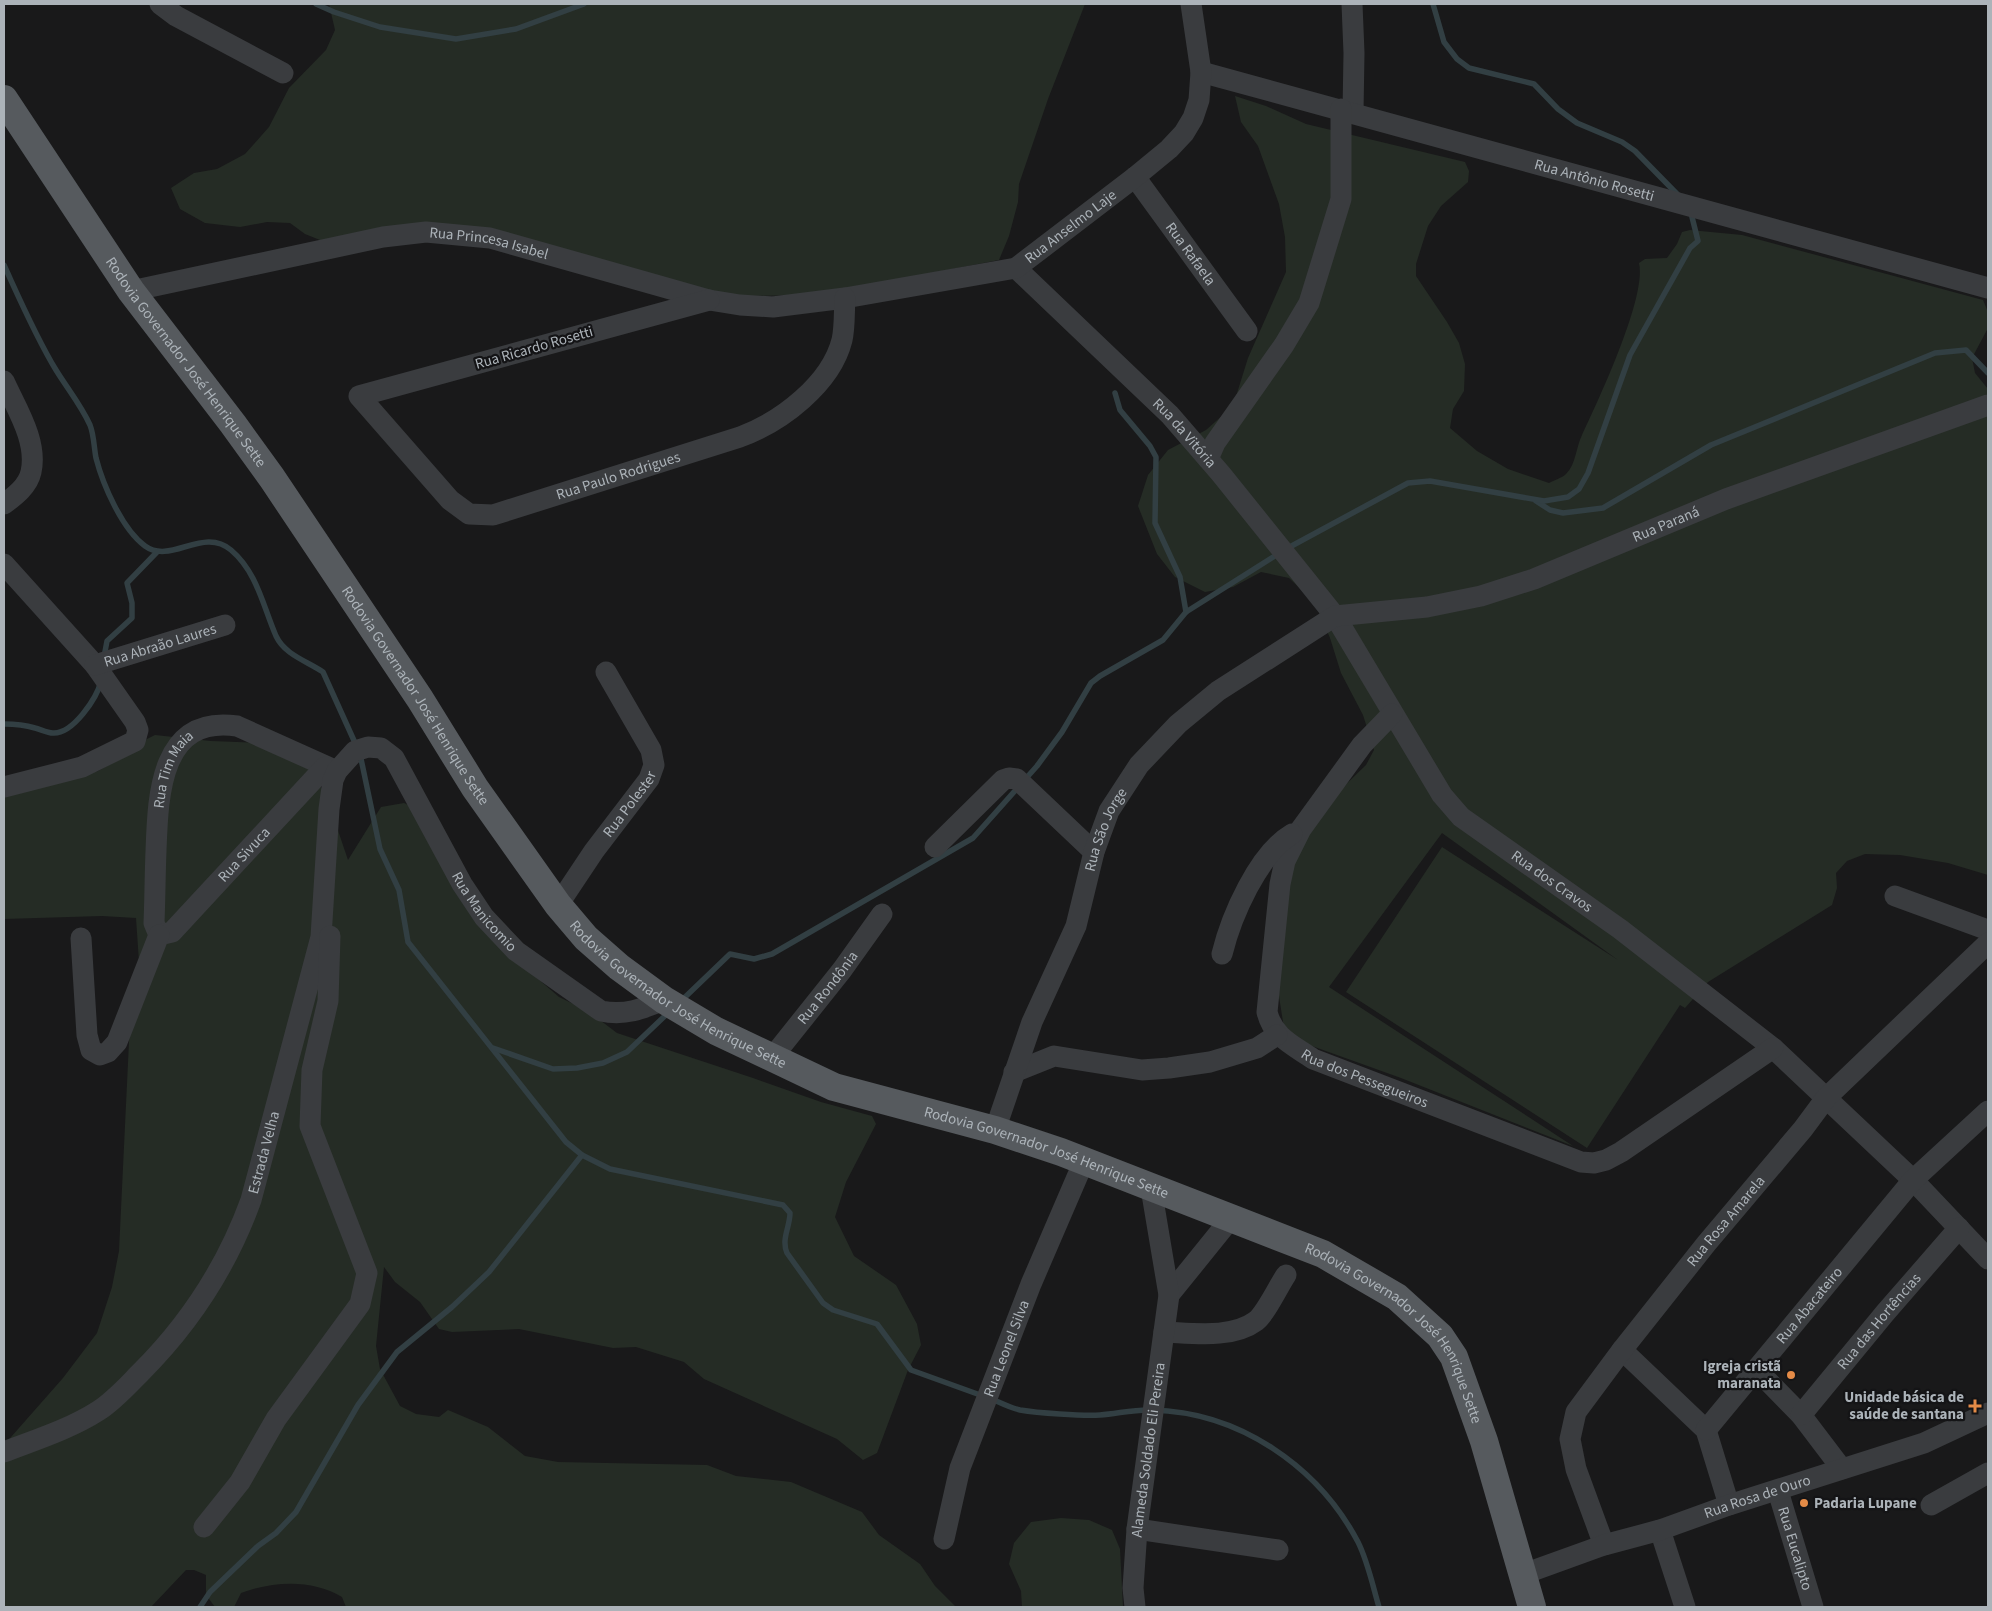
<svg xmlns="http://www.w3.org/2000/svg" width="1992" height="1611" viewBox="0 0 1992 1611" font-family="'Source Sans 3',sans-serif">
  <rect width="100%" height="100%" fill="#19191a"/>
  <g fill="#252c25">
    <path d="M329,4h756l-37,95 -29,85 -1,18 -9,34 -10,24 -182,35 -76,1 -37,-6 -219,-60 -160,12 -20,-8 -15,-11 -23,-1 -27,5 -35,-4 -25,-14 -9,-21 23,-15 23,-4 28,-15 24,-27 20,-39 37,-38 9,-20z"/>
    <path d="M1235,96l31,10 40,18 159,38 4,9 -1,11 -27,24 -13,20 -12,38v12l31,46 12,21 6,21 -1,27 -11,18 -3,19 27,23 31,18 41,14c5,-3 13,-5 17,-9 10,-10 10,-27 16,-39 16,-34 65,-138 57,-172l6,-4 22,-1 10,-14 5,-12 8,-2 52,5 241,65 5,12v16l-16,30 3,15 13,16v486l-40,-12 -48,-8 -35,-1 -18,7 -11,12 1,15 -5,17 -124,77 -23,26 -5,-3 -93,143 -241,-156 96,-145 176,113 -176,-127 -113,154 244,159 -172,-68 -103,-37 -14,-13 -6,-38 10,-111 11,-34 35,-49 32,-31 8,-15 -11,-35 -22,-42 -11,-35 -15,-35 -26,-25 -28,-6 -28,15 -28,5 -30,-15 -18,-23 -19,-48 10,-31 20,-25 38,-20 27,-24 15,-48 38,-86 -1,-35 -6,-33 -21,-58 -17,-24z"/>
    <path d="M155,735l56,6 54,2 45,25 17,30 21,62 33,-53 23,-4 11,5 99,150 45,39 29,14 29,22 136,45 68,24 51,14 4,8 -30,58 -11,35 19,39 42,29 21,39 4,21 -13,25 -31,83 -14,7 -26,-21 -133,-60 -20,-17 -48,-15 -23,1 -94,-19 -67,3 -13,-3 -19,-27 -25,-20 -11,-15 -8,79 4,23 20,37 16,8 23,3 9,-7 40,17 37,29 33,6 149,3 29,11 55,6 71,30 17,23 41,29 15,22 21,21h-610l-4,-10c-30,-18 -68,-16 -101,-4l-7,14h-19l-9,-12v-20l-12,-5h-8l-35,37h-147v-162l59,-67 34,-45 15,-46 7,-36 11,-230 9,-59 -3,-44 -34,-2 -98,3v-126l94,-22 37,-21 12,-11z"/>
    <path d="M1061,1518l28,2 23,10 8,19 3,58h-101l-1,-16 -12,-27 5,-21 17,-21z"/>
  </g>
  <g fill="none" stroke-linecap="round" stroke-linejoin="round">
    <g stroke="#323f43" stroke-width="5.5">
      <path d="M316,4l18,8 46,15 76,12 60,-10 68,-25"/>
      <path d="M1433,4l11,38 13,17 12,9 65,16 24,25 19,14 45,19 13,9 45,46"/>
      <path d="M4,265c16,35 32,72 52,105 11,18 25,35 34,55 4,10 4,23 6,33 7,27 26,71 49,88 26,19 58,-20 86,4 26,22 32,56 45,86 9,19 31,25 47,36l33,73"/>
      <path d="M1115,393l5,17 30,36 6,11 -1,66 25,54 6,35"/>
      <path d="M1536,501l14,9 13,3 40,-5 108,-63 224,-92 31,-3 22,23"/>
      <path d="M1286,549l122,-66 22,-2 114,20 24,-4 11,-8 9,-16 42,-118 60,-107 8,-7 -7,-28"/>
      <path d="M104,657l3,-16 25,-23v-15l-5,-20 30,-31"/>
      <path d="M4,724c10,0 21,1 31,4 5,1 12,5 18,5 20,1 44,-35 48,-52"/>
      <path d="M360,754l20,95 19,41 9,52 158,200 16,13 28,14 173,36 7,8c0,14 -9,26 -3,40l36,50 10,7 44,14 34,46 72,26"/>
      <path d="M681,1001l49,-47 24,5 18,-5 201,-116 64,-72 25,-34 29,-49 9,-7 63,-36 23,-28 92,-58"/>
      <path d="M493,1048l60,21 24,-1 26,-5 24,-11 42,-40"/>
      <path d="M992,1399c9,4 19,9 28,11 18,3 61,6 80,5 17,-1 34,-6 52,-5 87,2 166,56 206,132 10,20 15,45 21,65"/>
      <path d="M200,1607l10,-15 48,-46 18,-13 20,-21 62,-107 39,-53 55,-45 37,-35 93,-117"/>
    </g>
    <g stroke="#3a3c3f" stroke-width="21">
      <path d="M160,4l16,12 107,57"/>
      <path d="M1352,4l2,49 -1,59"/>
      <path id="s1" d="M1201,72l787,216"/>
      <path id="s2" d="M1135,177l112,154"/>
      <path id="s3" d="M1016,268l154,147 51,59 114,142 107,179 19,22 159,112 153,119 140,132 75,79"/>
      <path id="s4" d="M131,291l252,-54 43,-5 64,6 219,62 31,5 33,2 72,-9 171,-30 119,-91 34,-28 15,-16 9,-15 6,-18 2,-28 -10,-68"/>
      <path id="s5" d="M709,300l-350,96 91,104 19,14 24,1 247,-78c41,-15 91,-53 102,-97 3,-13 2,-29 3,-42"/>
      <path d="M4,381c12,27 34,60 27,91 -3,14 -16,24 -27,32"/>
      <path d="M1208,459l7,-16 69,-98 25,-42 32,-104v-90"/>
      <path d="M4,564l91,101 40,57 3,8 -3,11 -53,26 -78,20"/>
      <path id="s6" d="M95,665l130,-40"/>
      <path id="s7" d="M1392,714l-30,31 -61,84 -16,32 -5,23 -13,128c6,25 26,33 46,47l268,103 13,1 12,-3 15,-8 152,-104"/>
      <path d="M935,847l68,-67 6,-2 8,1 77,73"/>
      <path d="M1895,896l93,34"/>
      <path id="s8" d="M558,905l36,-54 55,-72 5,-14 -3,-15 -45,-78"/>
      <path id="s9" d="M159,935l-5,-12c1,-24 1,-48 2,-72 2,-56 4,-136 81,-125l100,45"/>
      <path id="s10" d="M159,935l13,-3 153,-165"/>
      <path d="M81,938l6,97 4,15 9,5 8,-3 9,-10 42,-107"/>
      <path d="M1222,954c9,-37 36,-100 70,-120"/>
      <path id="s11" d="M771,1059l71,-89 40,-56"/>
      <path d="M1014,1072l40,-16 88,14 27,-2 41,-6 47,-14 20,-13"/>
      <path id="s12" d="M995,1130l37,-108 44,-96 18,-74 15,-41 30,-46 39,-41 40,-33 117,-75 92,-9 54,-11 53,-17 192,-80 262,-94"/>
      <path d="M1169,1295l63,-78"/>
      <path d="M1164,1332c28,1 68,7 92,-11 10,-8 22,-34 30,-46"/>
      <path d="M1622,1350l84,80 23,75"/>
      <path d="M1757,1370l44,45 41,54"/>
      <path id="s13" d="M1801,1415l84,-102 74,-85"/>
      <path id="s14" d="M1706,1430l207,-250 75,-69"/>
      <path id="s15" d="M4,1452c31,-12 66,-23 94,-41 16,-10 30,-26 43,-39 50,-50 86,-106 110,-172l70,-263 8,-128 4,-29 4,-9 18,-20 13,-4 13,1 13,10 68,126 22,33 32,34 85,60c24,5 41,-2 63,-11"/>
      <path id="s16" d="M1778,1491l35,116"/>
      <path d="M1931,1505l57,-32"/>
      <path d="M204,1527l36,-45 36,-63 84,-115 7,-31 -57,-147 2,-56 16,-69 2,-65"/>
      <path d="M1137,1529l141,21"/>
      <path d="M1660,1530l25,77"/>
      <path id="s17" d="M944,1539l16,-71 71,-184 53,-123"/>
      <path id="s18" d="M1604,1545l-28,-76 -6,-30 6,-27 46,-62 84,-106 97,-115 23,-31 162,-155"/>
      <path id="s19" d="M1524,1574l80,-29 56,-15 69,-25 195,-62 64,-30"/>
      <path id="s20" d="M1135,1607l-2,-19 4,-59 32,-234 -18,-107"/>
    </g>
    <path stroke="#565a5e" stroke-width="28" id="s21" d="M4,99l127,192 102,133 39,54 148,221 55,89 83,117 28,33 33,29 45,33 52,31 118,56 161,43 66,22 262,102 74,43 43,39 14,21 30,84 48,166"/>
  </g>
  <g fill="#e48b47" stroke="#141416" stroke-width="2">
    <circle cx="1791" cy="1375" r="5"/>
    <path d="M1972.5 1398.5h5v5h5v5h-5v5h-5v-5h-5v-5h5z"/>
    <circle cx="1804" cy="1503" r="5"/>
  </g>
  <g text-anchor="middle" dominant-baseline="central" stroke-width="4.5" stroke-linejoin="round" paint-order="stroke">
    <g font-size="15" fill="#acb3b9" stroke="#141416">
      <text stroke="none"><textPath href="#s1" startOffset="408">Rua Antônio Rosetti</textPath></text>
      <text stroke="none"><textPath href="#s4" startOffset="972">Rua Anselmo Laje</textPath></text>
      <text stroke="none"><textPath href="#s4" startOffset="365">Rua Princesa Isabel</textPath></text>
      <text stroke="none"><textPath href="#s2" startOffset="95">Rua Rafaela</textPath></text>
      <text transform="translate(534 348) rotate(-16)">Rua Ricardo Rosetti</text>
      <text stroke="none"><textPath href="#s21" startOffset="320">Rodovia Governador José Henrique Sette</textPath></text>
      <text stroke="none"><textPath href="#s3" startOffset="236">Rua da Vitória</textPath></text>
      <text stroke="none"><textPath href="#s5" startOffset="680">Rua Paulo Rodrigues</textPath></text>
      <text stroke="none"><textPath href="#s12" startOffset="988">Rua Paraná</textPath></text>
      <text stroke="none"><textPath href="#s6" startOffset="68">Rua Abraão Laures</textPath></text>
      <text stroke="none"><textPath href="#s21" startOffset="725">Rodovia Governador José Henrique Sette</textPath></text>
      <text stroke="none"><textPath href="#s9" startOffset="170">Rua Tim Maia</textPath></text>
      <text stroke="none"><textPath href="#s8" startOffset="124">Rua Polester</textPath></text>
      <text stroke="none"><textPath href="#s12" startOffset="321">Rua São Jorge</textPath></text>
      <text stroke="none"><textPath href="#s10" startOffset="119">Rua Sivuca</textPath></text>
      <text stroke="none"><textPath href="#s3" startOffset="822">Rua dos Cravos</textPath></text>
      <text stroke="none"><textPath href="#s15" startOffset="1055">Rua Manicomio</textPath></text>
      <text stroke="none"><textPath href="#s11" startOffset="91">Rua Rondônia</textPath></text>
      <text stroke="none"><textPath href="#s21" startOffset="1130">Rodovia Governador José Henrique Sette</textPath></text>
      <text stroke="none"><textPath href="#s7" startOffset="458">Rua dos Pessegueiros</textPath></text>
      <text stroke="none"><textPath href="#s15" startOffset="416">Estrada Velha</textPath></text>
      <text stroke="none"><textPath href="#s21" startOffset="1535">Rodovia Governador José Henrique Sette</textPath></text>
      <text stroke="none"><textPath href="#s18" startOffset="382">Rua Rosa Amarela</textPath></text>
      <text stroke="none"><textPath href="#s14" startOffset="162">Rua Abacateiro</textPath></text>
      <text stroke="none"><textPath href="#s13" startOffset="122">Rua das Hortências</textPath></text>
      <text stroke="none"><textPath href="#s21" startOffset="1940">Rodovia Governador José Henrique Sette</textPath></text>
      <text stroke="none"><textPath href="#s17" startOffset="201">Rua Leonel Silva</textPath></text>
      <text stroke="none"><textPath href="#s20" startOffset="158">Alameda Soldado Eli Pereira</textPath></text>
      <text stroke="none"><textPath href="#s19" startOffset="246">Rua Rosa de Ouro</textPath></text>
      <text stroke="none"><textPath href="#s16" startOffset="60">Rua Eucalipto</textPath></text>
    </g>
    <g font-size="15" font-weight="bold" fill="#acb3b9" stroke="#141416" text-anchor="end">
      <text x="1781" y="1366">Igreja cristã<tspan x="1781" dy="17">maranata</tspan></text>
      <text x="1964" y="1397">Unidade básica de<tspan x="1964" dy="17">saúde de santana</tspan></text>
      <text x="1814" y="1503" text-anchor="start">Padaria Lupane</text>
    </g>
  </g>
  <rect width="1992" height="1611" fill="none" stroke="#acb3b9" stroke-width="10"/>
</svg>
